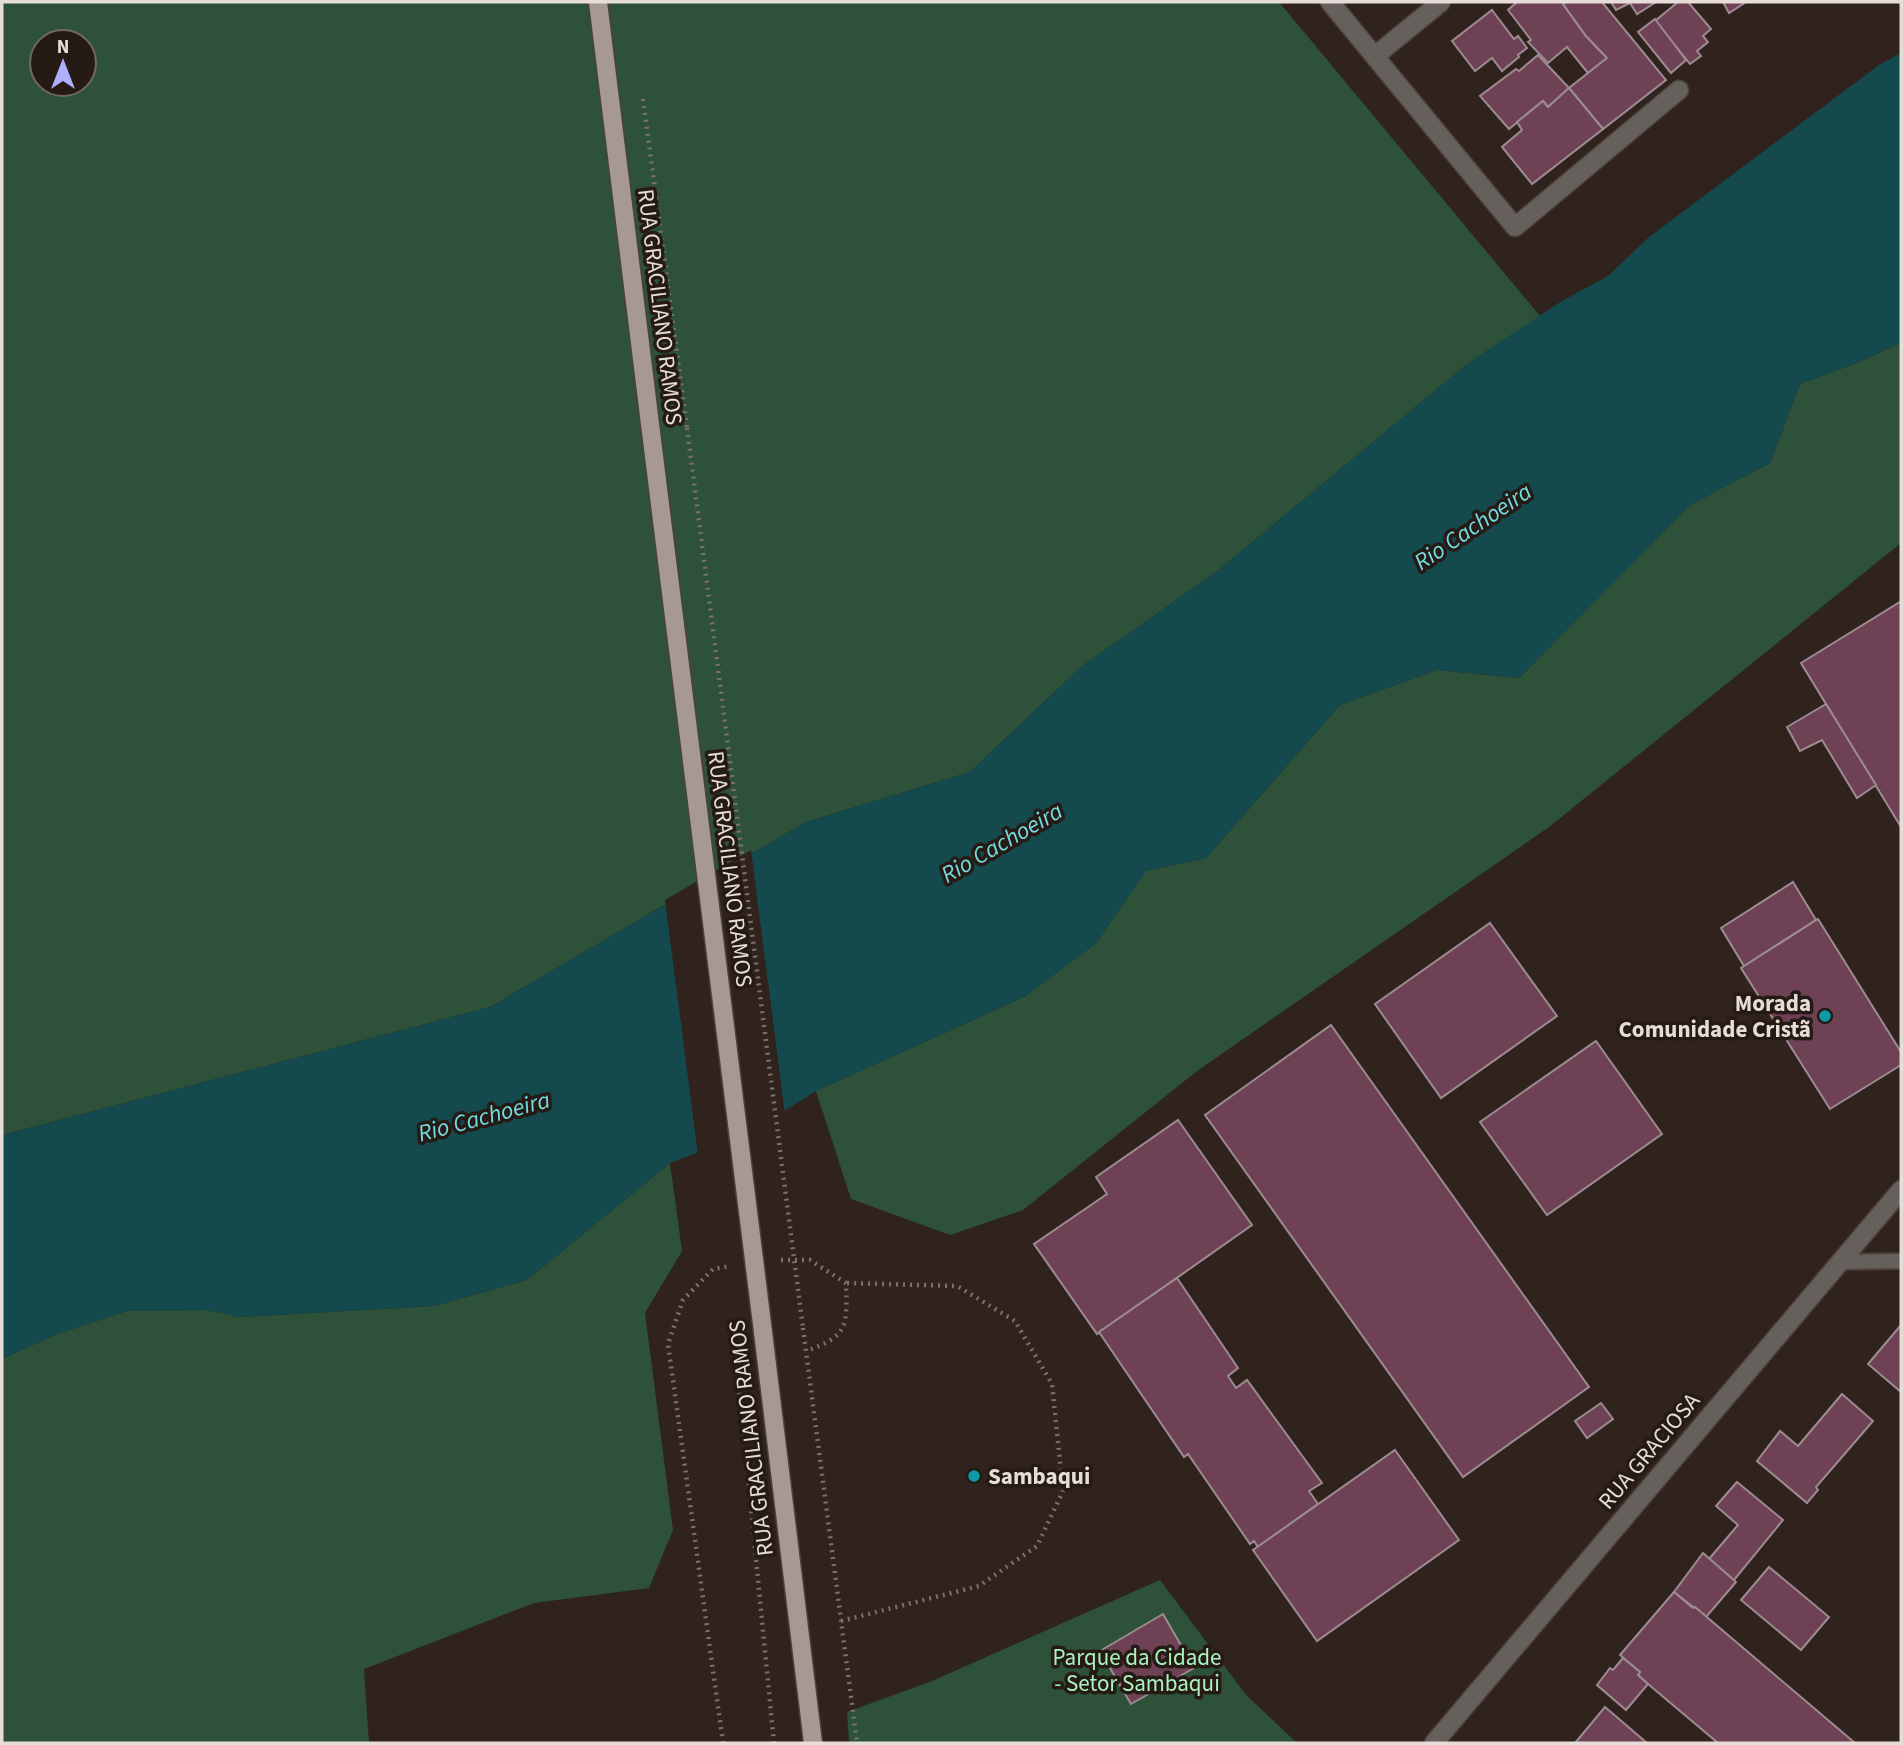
<svg xmlns="http://www.w3.org/2000/svg" width="1903" height="1745" viewBox="0 0 1903 1745" font-family="'Source Sans 3',sans-serif">
  <rect width="100%" height="100%" fill="#30231d"/>
  <g fill="#2d5239" fill-rule="evenodd">
    <path d="M2,2h1277l261,314 -73,48 -247,205 -139,98 -111,105 -164,50 -316,185 -488,128zM42,42h42v42h-42z"/>
    <path d="M1901,343v200l-352,284 -352,244 -174,139 -73,25 -99,-36 -35,-108 208,-94 72,-54 50,-72 60,-13 134,-153 97,-35 82,8 171,-173 80,-42 30,-79 54,-20z"/>
    <path d="M670,1163l12,88 -37,62 28,217 -24,58 -115,15 -170,66 5,74h-367v-384l55,-25 70,-23 80,-1 32,7 195,-11 93,-26z"/>
    <path d="M1160,1580l86,115 51,48h-448l-2,-31 85,-31z"/>
  </g>
  <path fill="#144a4e" d="M1901,53v290l-47,21 -54,20 -30,79 -80,42 -171,173 -82,-8 -97,35 -134,153 -60,13 -50,72 -72,54 -208,94 -67,42 -79,30 -143,117 -93,26 -195,11 -32,-7 -80,1 -70,23 -55,25v-224l488,-128 316,-185 164,-50 111,-105 139,-98 247,-205 95,-63 46,-25 41,-39 230,-172z"/>
  <path fill="#30231d" d="M751,850l34,264 -34,22 -53,20 -33,-256z"/>
  <g fill="#6e4154" stroke="#9d8b92" stroke-width="2">
    <path d="M1517,2h49l-3,2 23,32 21,22 -19,15 -21,-26 -19,16 -20,-21 3,-2 -23,-30z"/>
    <path d="M1566,2h36l64,78 -63,49 -34,-41 38,-30 -21,-22 -23,-32z"/>
    <path d="M1611,2h45l-19,12 -7,-11 -14,7z"/>
    <path d="M1678,2h10l23,27 -8,7 5,6 -11,9 4,5 -11,8 -35,-43z"/>
    <path d="M1723,2h23l-17,11z"/>
    <path d="M1492,10l22,29 4,-3 9,12 -9,7 1,2 -17,14 -10,-13 -17,13 -23,-30z"/>
    <path d="M1655,19l31,41 -15,13 -33,-41z"/>
    <path d="M1538,55l31,33 -21,19 -5,-6 -34,28 -29,-33 36,-27 3,2z"/>
    <path d="M1569,88l34,41 -71,55 -30,-37 20,-17 -5,-8 26,-21 5,6z"/>
    <path d="M1900,602l1,2v223l-100,-164z"/>
    <path d="M1826,704l50,81 -19,13 -35,-58 -22,11 -13,-24z"/>
    <path d="M1793,882l23,38 -72,46 -23,-38z"/>
    <path d="M1818,919l83,133v13l-71,44 -89,-141z"/>
    <path d="M1490,923l67,93 -116,82 -66,-94z"/>
    <path d="M1331,1025l258,362 -126,90 -258,-362z"/>
    <path d="M1596,1041l66,93 -115,81 -67,-93z"/>
    <path d="M1178,1120l74,105 -155,109 -63,-90 73,-50 -11,-17z"/>
    <path d="M1177,1278l61,90 -10,8 8,12 11,-8 75,103 -13,8 9,13 -60,43 -4,-6 -4,3 -62,-90 -4,3 -85,-125z"/>
    <path d="M1901,1325v67l-33,-28z"/>
    <path d="M1842,1394l31,27 -57,66 2,3 -11,13 -50,-42 23,-30 18,15z"/>
    <path d="M1601,1403l12,16 -26,19 -12,-17z"/>
    <path d="M1395,1450l64,90 -142,101 -64,-91z"/>
    <path d="M1737,1482l46,38 -49,60 -25,-21 29,-34 -22,-19z"/>
    <path d="M1703,1553l33,29 -30,35 -32,-25z"/>
    <path d="M1769,1567l60,50 -28,33 -60,-50z"/>
    <path d="M1674,1592l19,16 2,-1 160,136h-137l-70,-59 -10,-9 2,-3 -20,-17z"/>
    <path d="M1163,1614l31,54 -63,36 -31,-53z"/>
    <path d="M1623,1658l17,14 -2,3 10,9 -22,26 -29,-25 13,-17 3,2z"/>
    <path d="M1605,1707l42,36h-72z"/>
  </g>
  <g fill="none" stroke-linecap="round" stroke-linejoin="round">
    <g stroke="#4d413b" stroke-width="18">
      <path id="service" d="M1840,1262l61,-1"/>
    </g>
    <g stroke="#4d413b" stroke-width="21">
      <g id="minor">
        <path d="M1330,2l185,225 164,-137"/>
        <path d="M1375,56l66,-54"/>
        <path d="M1434,1743l467,-553"/>
      </g>
    </g>
    <g stroke="#4d413b" stroke-width="21">
      <g id="primary">
        <path d="M598,2l53,430"/>
        <path d="M763,1332l50,411"/>
      </g>
    </g>
    <g stroke="#7b706a" stroke-width="4.5" stroke-dasharray="2 5" stroke-linecap="butt">
      <path d="M643,99l44,329"/>
      <path d="M781,1260h29l36,23c1,43 3,53 -40,68"/>
      <path d="M803,1328l54,415"/>
      <path d="M735,1344l39,399"/>
      <path d="M841,1621l138,-35 58,-40 26,-55 -11,-107 -37,-63 -58,-35 -111,-3"/>
      <path d="M723,1743l-55,-399 15,-44 30,-31 17,-3"/>
    </g>
    <use href="#service" stroke="#66605c" stroke-width="14"/>
    <use href="#minor" stroke="#66605c" stroke-width="18"/>
    <use href="#primary" stroke="#a69991" stroke-width="18"/>
    <g stroke="#4d413b" stroke-width="21" stroke-linecap="butt">
      <path id="primary-bridge" d="M651,432l112,900"/>
    </g>
    <path stroke="#7b706a" stroke-width="4.5" stroke-dasharray="2 5" stroke-linecap="butt" d="M687,428l116,900"/>
    <use href="#primary-bridge" stroke="#a69991" stroke-width="18"/>
  </g>
  <g fill="#0f9aa8" stroke="#261a14" stroke-width="2.5">
    <circle cx="1825" cy="1016" r="7"/>
    <circle cx="974" cy="1476" r="7"/>
  </g>
  <g text-anchor="middle" dominant-baseline="central" stroke-width="7" stroke-linejoin="round" paint-order="stroke">
    <g font-size="23" fill="#e6ddd9" stroke="#261a14">
      <text transform="translate(660 307) rotate(83)">RUA GRACILIANO RAMOS</text>
      <text transform="translate(730 869) rotate(83)">RUA GRACILIANO RAMOS</text>
      <text transform="translate(751 1438) rotate(-97)">RUA GRACILIANO RAMOS</text>
      <text transform="translate(1649 1451) rotate(-50)">RUA GRACIOSA</text>
    </g>
    <g font-size="23" font-weight="bold" fill="#e6ddd9" stroke="#261a14" text-anchor="end">
      <text x="1811" y="1003">Morada<tspan x="1811" dy="26">Comunidade Cristã</tspan></text>
      <text x="988" y="1476" text-anchor="start">Sambaqui</text>
    </g>
    <g font-size="23" fill="#abf1be" stroke="#261a14">
      <text x="1137" y="1657">Parque da Cidade<tspan x="1137" dy="26">- Setor Sambaqui</tspan></text>
    </g>
    <g font-size="24" font-style="italic" fill="#73dde4" stroke="#261a14">
      <text transform="translate(1473 527) rotate(-34)">Rio Cachoeira</text>
      <text transform="translate(1002 843) rotate(-30)">Rio Cachoeira</text>
      <text transform="translate(484 1117) rotate(-15)">Rio Cachoeira</text>
    </g>
  </g>
  <rect width="1903" height="1745" fill="none" stroke="#e6ddd9" stroke-width="7"/>
  <g transform="translate(63 63)"><circle r="33" fill="#261a14" stroke="#736863" stroke-width="2"/>
  <path d="M0-5L12 26L0 18L-12 26Z" fill="#aeaefa"/>
  <text y="-10" font-size="19" font-weight="bold" text-anchor="middle" fill="#e6ddd9">N</text>
  </g>
</svg>
